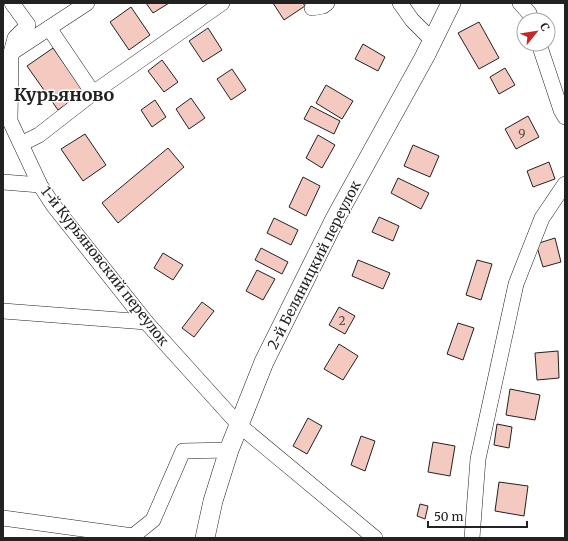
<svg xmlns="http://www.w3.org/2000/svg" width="568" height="541" viewBox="0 0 568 541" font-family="Merriweather,serif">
  <rect width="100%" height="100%" fill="#fff"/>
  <g fill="#f3c9c0" stroke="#222">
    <path d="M146,3h23l-16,10z"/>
    <path d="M273,3h30l2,3 -21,14z"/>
    <path d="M131,7l19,28 -21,15 -19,-28z"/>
    <path d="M479,22l20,36 -20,11 -21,-36z"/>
    <path d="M208,28l14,22 -19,12 -14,-21z"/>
    <path d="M363,44l22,13 -7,14 -23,-12z"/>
    <path d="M53,48l31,44 -26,18 -31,-44z"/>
    <path d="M162,60l16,22 -14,10 -16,-21z"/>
    <path d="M505,68l10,17 -16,9 -9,-17z"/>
    <path d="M232,69l14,21 -15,10 -14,-21z"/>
    <path d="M326,85l27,16 -11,18 -26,-16z"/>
    <path d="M191,98l14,20 -16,11 -13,-20z"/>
    <path d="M155,100l11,17 -14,10 -11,-17z"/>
    <path d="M311,106l29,15 -6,13 -30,-15z"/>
    <path d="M528,116l11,21 -23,12 -11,-20z"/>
    <path d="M85,134l21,31 -23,16 -22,-32z"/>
    <path d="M318,135l17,10 -13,23 -16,-10z"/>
    <path d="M413,145l26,11 -9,21 -26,-11z"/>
    <path d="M168,148l16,19 -66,56 -16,-20z"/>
    <path d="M549,162l6,17 -22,8 -6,-16z"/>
    <path d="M303,177l17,9 -14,30 -17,-9z"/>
    <path d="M398,178l31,15 -8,16 -30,-16z"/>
    <path d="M379,217l20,9 -6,15 -21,-9z"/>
    <path d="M274,218l24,12 -7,15 -24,-12z"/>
    <path d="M555,238l6,24 -18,5 -7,-23z"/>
    <path d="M261,248l27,14 -6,12 -27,-14z"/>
    <path d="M163,253l20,12 -10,15 -19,-12z"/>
    <path d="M358,260l32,13 -7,16 -31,-13z"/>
    <path d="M477,260l15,4 -11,36 -15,-5z"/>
    <path d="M257,270l18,9 -12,21 -17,-9z"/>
    <path d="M202,302l12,9 -20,26 -12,-9z"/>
    <path d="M339,307l16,9 -10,18 -16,-9z"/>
    <path d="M458,323l16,5 -11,32 -16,-6z"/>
    <path d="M339,344l19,12 -15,24 -19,-11z"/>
    <path d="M558,351l1,27 -22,2 -2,-27z"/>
    <path d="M510,389l30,6 -5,25 -29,-5z"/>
    <path d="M308,418l14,8 -15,28 -14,-8z"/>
    <path d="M497,424l15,3 -3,21 -15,-3z"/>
    <path d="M361,436l14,5 -10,30 -14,-6z"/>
    <path d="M433,442l22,4 -5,30 -22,-4z"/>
    <path d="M499,482l29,4 -4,30 -29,-5z"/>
    <path d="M420,504l8,2 -3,13 -8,-3z"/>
  </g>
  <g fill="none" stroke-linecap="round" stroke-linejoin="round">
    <g stroke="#222" stroke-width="16">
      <g id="minor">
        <path d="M12,3l16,22 -13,13 -4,15 -1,68 30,64 13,20 93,117 93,103 136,113"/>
        <path d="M400,3l12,17 21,21"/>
        <path d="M520,3l9,10 2,7"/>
        <path d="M312,8l11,-2 4,-3"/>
        <path d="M539,44l22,66 4,7"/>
        <path d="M11,53l76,-50"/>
        <path d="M93,93l129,-90"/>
        <path d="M21,144l18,-9 54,-42 -44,-65"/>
        <path d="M3,182l37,3"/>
        <path d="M3,311l143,11"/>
        <path d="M3,518l130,18 20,-16 30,-69 46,-1"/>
        <path d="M472,538l6,-79 38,-175 26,-66 23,-34"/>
      </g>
    </g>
    <g stroke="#222" stroke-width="20">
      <path id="major" d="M205,538l8,-37 16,-51 35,-88 72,-145 89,-161 26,-53"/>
    </g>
    <use href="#minor" stroke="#fff" stroke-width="15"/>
    <use href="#major" stroke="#fff" stroke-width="19"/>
  </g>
  <g text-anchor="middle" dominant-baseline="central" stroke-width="3" stroke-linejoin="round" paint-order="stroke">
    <g font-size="12" fill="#564c4a">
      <text x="522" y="133">9</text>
      <text x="342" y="320">2</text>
    </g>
    <g font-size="14" fill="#222" stroke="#fff">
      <text transform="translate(314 265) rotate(-63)">2-й Беляницкий переулок</text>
      <text transform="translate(105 266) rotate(52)">1-й Курьяновский переулок</text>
    </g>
    <g font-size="18" font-weight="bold" fill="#222" stroke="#fff">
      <text x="64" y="94">Курьяново</text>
    </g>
  </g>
  <rect width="568" height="541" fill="none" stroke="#222222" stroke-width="8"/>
  <g transform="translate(536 32) rotate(60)"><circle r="19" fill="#ffffff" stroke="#a7a7a7"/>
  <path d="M0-3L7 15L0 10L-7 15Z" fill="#c62828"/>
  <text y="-6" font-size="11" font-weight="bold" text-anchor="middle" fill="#222222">С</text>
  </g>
  <path d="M428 521v6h99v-6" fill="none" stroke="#222222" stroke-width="2"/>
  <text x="434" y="521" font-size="12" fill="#222222" stroke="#ffffff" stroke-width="3" paint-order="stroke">50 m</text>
</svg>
